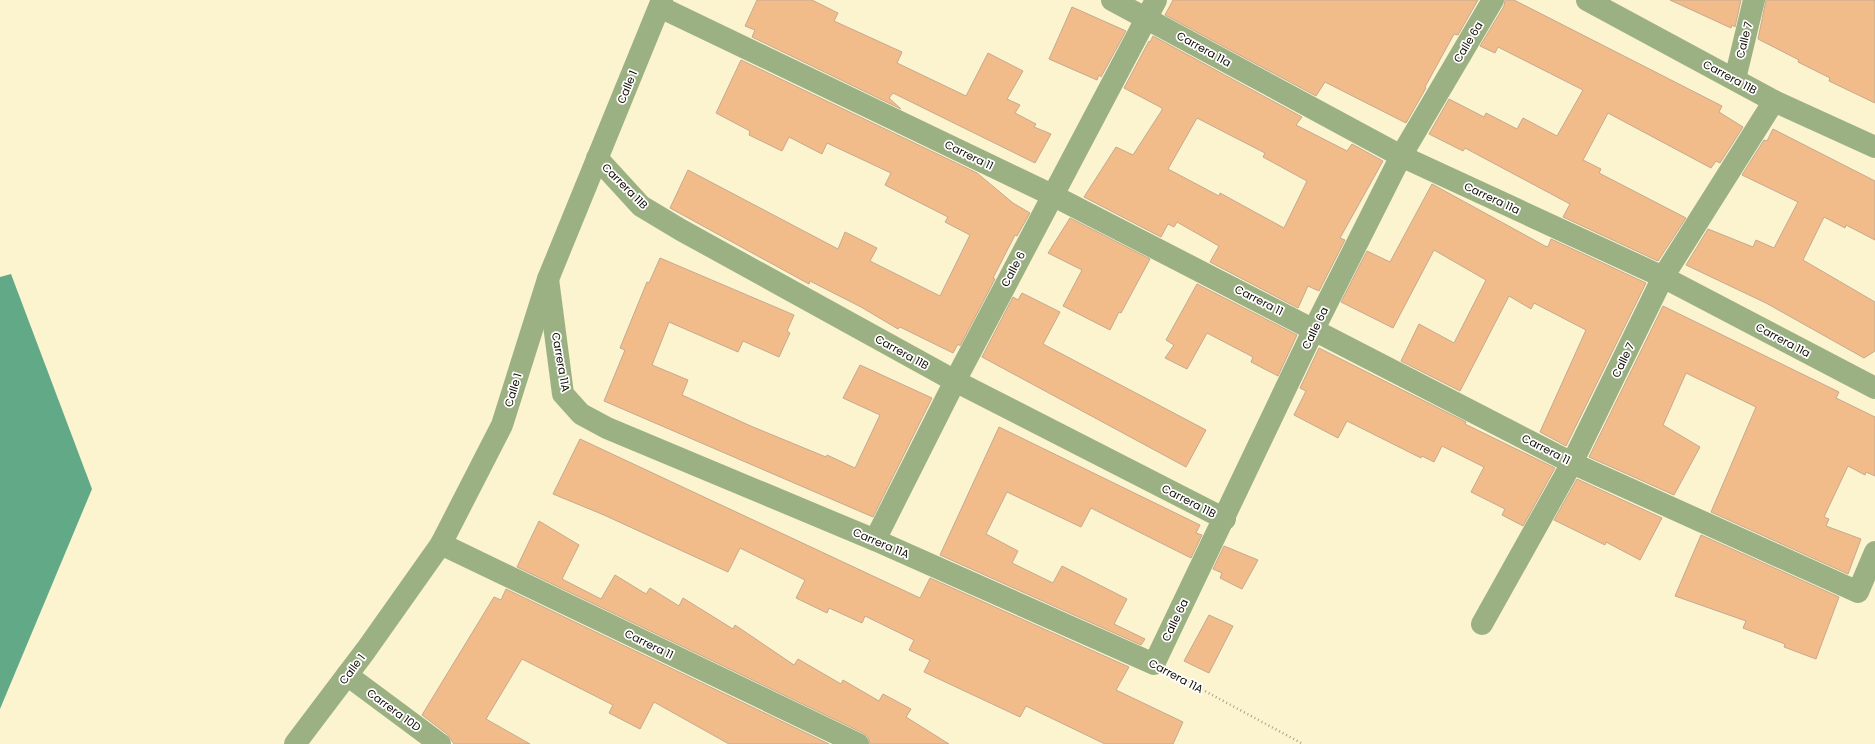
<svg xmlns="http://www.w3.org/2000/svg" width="1875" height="744" viewBox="0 0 1875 744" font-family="Poppins,sans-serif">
  <rect width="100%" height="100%" fill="#fcf3cf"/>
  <path fill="#62aa87" d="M11,274l81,215 -92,220v-432z"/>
  <g fill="#f2bc8a" stroke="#c5a990" fill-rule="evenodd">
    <path d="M757,0h55l26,13 -4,8 68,31 -5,11 69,33 22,-43 35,18 -16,28 13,6 -5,8 21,11 -2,3 17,7 -16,29 -142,-70 -4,5 12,11 -149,-72 3,-7 -10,-4z"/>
    <path d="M1173,0h305l-20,35 -4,-1 -29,53 1,1 -20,35 -81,-41 -9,14 -151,-81z"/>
    <path d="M1505,0h9l208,106 -3,6 24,15 -23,36 -4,-2 -5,7 -103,-55 -25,47 18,9 -2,4 87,45 -28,43 -95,-44 7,-13 -105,-56 -2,3 -34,-17 20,-35 35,18 2,-4 31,16 6,-11 34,18 26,-46 -85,-43 -3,6 -15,-7 24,-40z"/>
    <path d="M1670,0h71l-6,27 -3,-2 -1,3z"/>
    <path d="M1766,0h109v103l-46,-22 1,-3 -32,-16 1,-2 -41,-21z"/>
    <path d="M1072,7l54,24 -25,46 -2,-2 -2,5 -48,-21z"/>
    <path d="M1153,36l149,81 -6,8 51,26 5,-7 31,17 -43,77 5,2 -26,51 -11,-5 -10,22 -88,-46 9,-16 -42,-24 -3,5 -6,-3 -7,13 -77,-40 32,-50 17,8 29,-45v-2l-38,-20 25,-47 1,1zM1197,118l68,35 -2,4 44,24 -23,47 -64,-35 -1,3 -51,-27z"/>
    <path d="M741,60l236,113 36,30 17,10 -13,23 -2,-1 -22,43 2,1 -35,67 -2,-2 -5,9 -53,-26 -2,2 -37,-22 -51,-26 -1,3 -139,-76 18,-38 150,79 7,-17 32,16 -7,13 70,35 30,-61 -25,-13 3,-5 -63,-32 6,-12 -64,-30 -5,11 -33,-17 -7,14 -33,-16 1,-4 -34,-18z"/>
    <path d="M1773,129l102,52v59l-29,-15 -1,3 -21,-11 -21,43 72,42v49l-11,7 -98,-55 -80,-38 22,-36 45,18 3,-7 18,8 24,-46 -56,-27 22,-35 3,1z"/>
    <path d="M1432,184l113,62 3,1 3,-8 95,44 -80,163 -26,-14 46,-102 -52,-27 -3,6 -22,-13 -49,95 -59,-30 18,-37 35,19 32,-63 -52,-30 -41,78 -52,-26 26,-51 23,11z"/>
    <path d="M1070,218l80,41 -29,54 -2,-1 -9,18 -47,-24 19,-36 -34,-17z"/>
    <path d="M660,258l134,57 -7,16 3,2 -11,24 -36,-16 -5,11 -69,-30 -17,43 36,15 -6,15 71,32 73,30 1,-2 28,13 25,-53 -37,-17 17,-33 72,33 -59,119 -269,-116 21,-51 -5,-2 27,-66 2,1z"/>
    <path d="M1197,284l100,51 -19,41 -27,-14 2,-5 -46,-24 -20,36 -22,-11 9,-13 -8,-5z"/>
    <path d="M1022,293l38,19 -17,32 163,86 -20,37 -204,-110 31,-60 5,3z"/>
    <path d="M1663,306l176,86 -3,6 39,19v59l-9,-4 -1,3 -17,-9 -24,51 5,2 -3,7 35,13 -13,35 -137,-62 45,-105 -70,-34 -23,52 37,22 -26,48 -85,-38z"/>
    <path d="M1319,348l147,74 -1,2 90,44 -32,58 -21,-11 3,-6 -34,-17 13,-25 -42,-21 -8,16 -12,-6 -1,2 -74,-37 -9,17 -44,-23 12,-24 -6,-3z"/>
    <path d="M999,427l201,98 -4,8 6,2 -11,23 -100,-50 -10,19 -74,-35 -21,42 32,17 -6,12 41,20 9,-17 65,33 -13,25 31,15 -4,6 -201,-90z"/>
    <path d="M580,439l340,159 10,-20 199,89 -13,23 67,32 -10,22h-68l-79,-38 -6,11 -96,-45 6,-12 -21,-10 5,-10 -49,-24 -3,7 -33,-15 -2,5 -31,-15 9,-18 -65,-32 -12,24 -124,-57 -51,-21z"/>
    <path d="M1577,479l85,39 -22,42 -34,-18 -1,3 -51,-25z"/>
    <path d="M539,521l40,24 -17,34 39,20 14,-24 31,19 4,-6 29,18 4,-8 50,31 2,-4 59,40 4,-6 43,25 2,-4 36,21 4,-7 28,15 -5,8 43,27h-79l-2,-7 -5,-4 -346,-166z"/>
    <path d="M1701,535l138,62 -23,62 -32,-12 1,-3 -42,-16 3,-7 -71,-25z"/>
    <path d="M1224,546l34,14 -16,29 -22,-11 2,-5 -9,-4z"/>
    <path d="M506,589l323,155h-100l-75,-42 -14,27 -31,-16 4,-8 -91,-46 -36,60 44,25h-76l-7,-10 -25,-19 72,-118 7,3z"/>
    <path d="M1209,615l24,11 -24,47 -25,-12z"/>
  </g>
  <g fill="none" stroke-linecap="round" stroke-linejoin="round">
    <path stroke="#a8a186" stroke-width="2.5" stroke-dasharray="1 3" stroke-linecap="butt" d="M1177,676l126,68"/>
    <g stroke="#9bb184" stroke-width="22">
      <path d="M1112,0l289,156 262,121 212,111"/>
      <path d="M1587,0l187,101 101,46"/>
      <path d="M660,7l392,188 520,268 286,129 17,-40"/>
      <path d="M1735,79l19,-79"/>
      <path d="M597,158l44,48 40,24 274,151 270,138"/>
      <path d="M548,279l15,115 18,20 26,14 268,112 279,124 160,-335 87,-173 92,-156"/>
      <path d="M875,540l80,-159 201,-381"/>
      <path d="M441,544l417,200"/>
      <path d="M1482,624l90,-161 91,-186 111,-176"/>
      <path d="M347,675l93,69"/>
      <path d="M295,744l71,-94 75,-106 61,-119 46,-146 114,-279"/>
    </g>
  </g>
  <g text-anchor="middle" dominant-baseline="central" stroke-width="3.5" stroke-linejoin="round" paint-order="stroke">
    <g font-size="11" fill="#100d03" stroke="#fff">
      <text transform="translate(1744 40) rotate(-76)">Calle 7</text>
      <text transform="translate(1468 42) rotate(-59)">Calle 6a</text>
      <text transform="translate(1204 49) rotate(29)">Carrera 11a</text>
      <text transform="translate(1730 77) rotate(28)">Carrera 11B</text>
      <text transform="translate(627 87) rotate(-67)">Calle 1</text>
      <text transform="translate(969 155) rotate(26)">Carrera 11</text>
      <text transform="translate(625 186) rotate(45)">Carrera 11B</text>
      <text transform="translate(1492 198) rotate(25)">Carrera 11a</text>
      <text transform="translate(1013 269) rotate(-62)">Calle 6</text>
      <text transform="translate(1259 300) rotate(27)">Carrera 11</text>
      <text transform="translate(1315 328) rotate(-64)">Calle 6a</text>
      <text transform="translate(1783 340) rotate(28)">Carrera 11a</text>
      <text transform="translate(902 352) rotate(29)">Carrera 11B</text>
      <text transform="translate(1623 360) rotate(-64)">Calle 7</text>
      <text transform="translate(561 362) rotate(80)">Carrera 11A</text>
      <text transform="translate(513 390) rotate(-73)">Calle 1</text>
      <text transform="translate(1546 449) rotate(27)">Carrera 11</text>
      <text transform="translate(1189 501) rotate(27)">Carrera 11B</text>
      <text transform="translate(881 543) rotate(23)">Carrera 11A</text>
      <text transform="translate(1175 620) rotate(-64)">Calle 6a</text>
      <text transform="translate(649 644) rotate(26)">Carrera 11</text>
      <text transform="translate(352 669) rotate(-53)">Calle 1</text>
      <text transform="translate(1176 676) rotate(28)">Carrera 11A</text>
      <text transform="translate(394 710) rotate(36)">Carrera 10D</text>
    </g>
  </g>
</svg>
